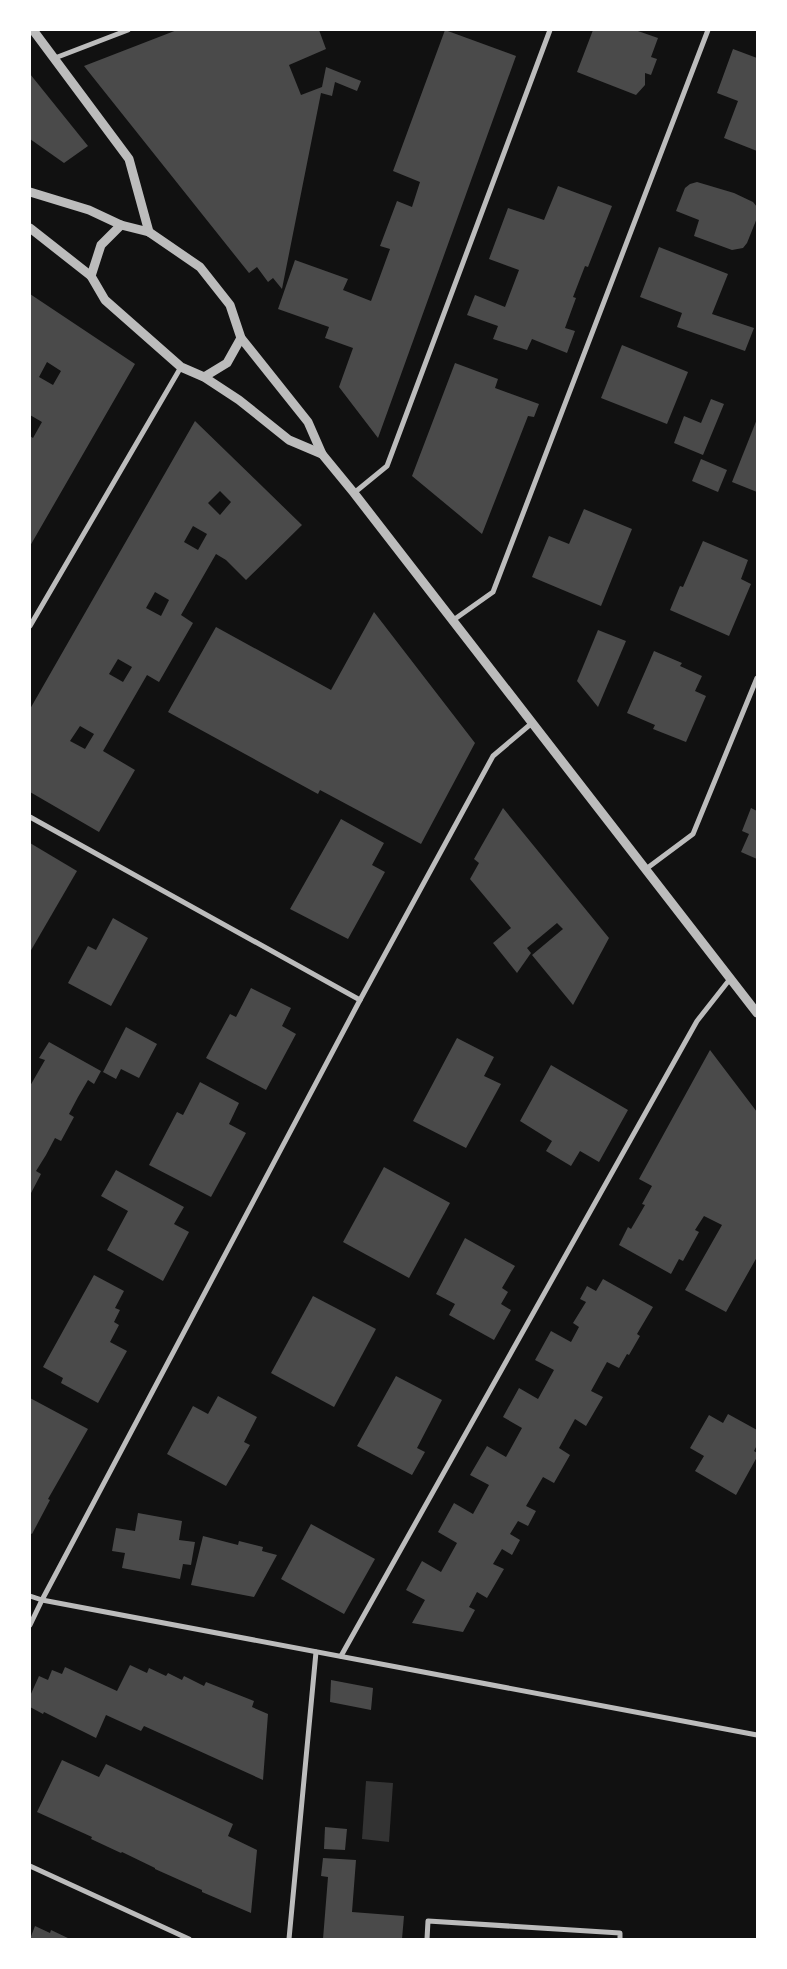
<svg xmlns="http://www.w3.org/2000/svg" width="787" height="1969" viewBox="0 0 787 1969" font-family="Arial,sans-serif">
  <rect width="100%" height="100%" fill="#111"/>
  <path fill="#333" d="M366,1781l27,2 -4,59 -27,-3z"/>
  <g fill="#4a4a4a" fill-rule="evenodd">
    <path d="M177,30h142l7,19 -37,16 12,30 21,-8 4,-20 35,14 -4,10 -22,-9 -3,14 -11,-3 -39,196 -9,-11 -5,4 -11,-15 -8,6 -165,-207z"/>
    <path d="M445,30l71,26 -138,382 -39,-51 14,-39 -28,-10 4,-11 -51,-18 17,-49 53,19 -5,11 28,11 19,-52 -10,-3 17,-45 15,6 8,-25 -27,-11z"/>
    <path d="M593,30h42l23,8 -7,19 6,2 -6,16 -6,-2v12l-9,10 -59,-23z"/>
    <path d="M733,49l24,9v93l-33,-13 14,-37 -21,-8z"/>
    <path d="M30,74l58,72 -24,17 -34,-24z"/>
    <path d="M697,182l37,11 19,9 4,5v11l-10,25 -4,5 -11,2 -38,-14 5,-16 -23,-9 9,-23 5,-4z"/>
    <path d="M558,186l54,20 -24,61 -3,-1 -12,31 3,1 -11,30 10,3 -8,22 -35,-14 -5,11 -34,-11 5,-13 -31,-11 8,-20 30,12 14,-37 -30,-11 19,-51 36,12z"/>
    <path d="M659,247l69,27 -16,40 42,14 -9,23 -68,-24 5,-14 -42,-16z"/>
    <path d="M30,294l105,70 -105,182v-110l3,2 9,-16 -12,-7zM47,362l14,9 -8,14 -14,-8z"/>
    <path d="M622,345l66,27 -21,52 -66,-26z"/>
    <path d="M455,363l43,16 -3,9 44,16 -5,13 -6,-1 -46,118 -70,-58z"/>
    <path d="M711,399l13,5 -21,51 -29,-12 10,-27 17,7z"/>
    <path d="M757,419v73l-25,-10z"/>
    <path d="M195,421l107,104 -56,55 -20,-20 -10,-6 -35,61 12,8 -34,59 -12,-7 -44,76 32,19 -36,62 -69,-40v-83zM220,491l11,11 -11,13 -12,-12zM193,526l14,8 -9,16 -14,-8zM155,592l14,8 -8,16 -15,-8zM118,659l14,8 -9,15 -14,-8zM80,726l14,8 -9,15 -15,-8z"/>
    <path d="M701,459l26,11 -9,22 -26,-11z"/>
    <path d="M584,509l48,20 -31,77 -69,-29 17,-41 20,8z"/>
    <path d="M703,541l45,19 -7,19 10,5 -22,52 -59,-26 10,-24 3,1z"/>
    <path d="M374,612l101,131 -54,101 -101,-54 -2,4 -150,-82 48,-85 115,63z"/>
    <path d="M598,630l28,11 -28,66 -21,-26z"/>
    <path d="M654,651l28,12 -2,3 22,10 -7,15 11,5 -20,46 -33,-13 2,-4 -28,-12z"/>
    <path d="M503,808l106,130 -36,67 -41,-50 31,-26 -6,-6 -30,25 4,5 -14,20 -24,-30 18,-15 -41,-49 9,-16 -5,-4z"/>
    <path d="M751,808l6,3v48l-16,-7 8,-18 -7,-3z"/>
    <path d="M341,819l43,24 -12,22 13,7 -37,67 -58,-30z"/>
    <path d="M30,843l47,28 -47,81z"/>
    <path d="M113,918l35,20 -37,68 -43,-23 20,-37 8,4z"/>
    <path d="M251,988l40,20 -9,18 14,8 -30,56 -60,-32 24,-44 6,3z"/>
    <path d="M126,1027l31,17 -18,34 -18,-9 -5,10 -13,-7z"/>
    <path d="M457,1038l37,19 -10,19 17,8 -35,64 -53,-27z"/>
    <path d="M49,1042l52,29 -7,13 -6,-4 -10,17 -9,17 5,3 -13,24 -6,-3 -9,17 -10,16 5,3 -11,21v-109l15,-26 -6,-2z"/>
    <path d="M710,1050l47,62v145l-31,55 -41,-22 37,-65 -18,-9 -9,14 4,2 -16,29 -4,-2 -8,15 -52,-29 9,-18 3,2 14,-24 -3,-1 10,-18 -13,-7z"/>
    <path d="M551,1065l77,45 -29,52 -19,-11 -9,15 -25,-15 6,-10 -32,-20z"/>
    <path d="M200,1082l39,21 -10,21 17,9 -35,64 -62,-32 28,-53 6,3z"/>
    <path d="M384,1167l66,36 -41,75 -66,-36z"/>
    <path d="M116,1170l68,37 -10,17 15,8 -26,49 -56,-31 21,-39 -27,-15z"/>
    <path d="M465,1238l50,28 -13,22 6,4 -7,12 10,6 -17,30 -45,-25 6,-11 -19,-10z"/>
    <path d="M94,1275l30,16 -9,17 5,2 -6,12 5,3 -9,17 17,9 -29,52 -37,-20 2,-5 -20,-11z"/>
    <path d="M603,1279l50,28 -16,27 3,2 -11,19 -2,-1 -8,14 -12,-6 -16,29 12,6 -17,29 -11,-7 -16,29 11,7 -16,28 -11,-6 -17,29 10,5 -8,15 -10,-5 -8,13 10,6 -8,15 -10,-6 -9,15 11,5 -17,29 -10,-6 -8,15 6,3 -12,22 -51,-9 13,-23 -19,-10 16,-29 19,11 16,-29 -19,-11 16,-29 19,11 16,-29 -19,-10 17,-29 19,11 16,-29 -19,-11 16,-29 19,11 16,-29 -19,-10 16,-29 20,11 8,-15 -6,-4 13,-21 -6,-3 7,-13 9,5z"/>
    <path d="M313,1296l63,33 -42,78 -63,-34z"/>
    <path d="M396,1376l46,24 -25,48 8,4 -13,23 -55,-29z"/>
    <path d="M218,1396l39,21 -13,25 6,3 -24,41 -59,-32 26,-48 15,8z"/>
    <path d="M30,1398l58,31 -40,70 2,1 -18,34 -2,-1z"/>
    <path d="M728,1414l29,16v15l-3,6 3,2v4l-21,38 -41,-24 9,-15 -14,-8 19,-33 14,8z"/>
    <path d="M138,1513l44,8 -3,19 16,2 -4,23 -8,-1 -3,15 -58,-11 3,-15 -13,-2 4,-23 19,3z"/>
    <path d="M311,1524l64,35 -31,55 -63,-35z"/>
    <path d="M203,1536l35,9 1,-4 24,6 -1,4 15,4 -23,42 -63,-12z"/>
    <path d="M130,1665l17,8 2,-5 17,8 2,-3 14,7 2,-4 20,10 2,-4 48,19 -2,6 16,7 -5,66 -119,-54 -3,5 -35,-16 -10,23 -52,-26 -1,2 -13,-7v-11l9,-20 9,4 4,-10 10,4 3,-7 52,24z"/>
    <path d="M331,1680l42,8 -2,22 -41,-8z"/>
    <path d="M62,1760l37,17 7,-13 127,60 -5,12 29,14 -6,63 -49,-21v-2l-47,-21v-1l-33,-16 -1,1 -30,-14 1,-2 -55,-25z"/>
    <path d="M325,1827l22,2 -2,21 -21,-1z"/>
    <path d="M323,1858l33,2 -4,52 52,4 -2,23h-79l5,-62 -7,-1z"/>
    <path d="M35,1926l15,7 1,-3 19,9h-40z"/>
  </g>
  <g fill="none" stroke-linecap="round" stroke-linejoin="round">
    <g stroke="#bcbcbc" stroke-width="5">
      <path d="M55,58l73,-28"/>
      <path d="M354,493l33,-27 163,-436"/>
      <path d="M452,621l41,-29 215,-562"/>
      <path d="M30,626l151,-259"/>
      <path d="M30,817l330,183"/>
      <path d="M646,869l47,-35 64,-156"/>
      <path d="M30,1596l12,4 715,135"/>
      <path d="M30,1625l12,-25 318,-600 133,-244 39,-33"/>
      <path d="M341,1656l356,-635 33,-42"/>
      <path d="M30,1866l159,73"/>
      <path d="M289,1939l27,-287"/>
      <path d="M427,1939l1,-18 192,12v6"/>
    </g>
    <g stroke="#bcbcbc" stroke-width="9">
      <path d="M33,30l96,129 20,73"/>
      <path d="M30,192l59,18 32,15 28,7 51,35 30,38 11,33 67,84 14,32 32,39 403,520"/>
      <path d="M30,228l61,48 14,24 76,67 23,10 35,23 50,40 33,14"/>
      <path d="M91,276l10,-31 20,-20"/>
      <path d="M204,377l23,-14 14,-25"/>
    </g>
  </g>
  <rect width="787" height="1969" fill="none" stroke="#ffffff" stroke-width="62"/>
</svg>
